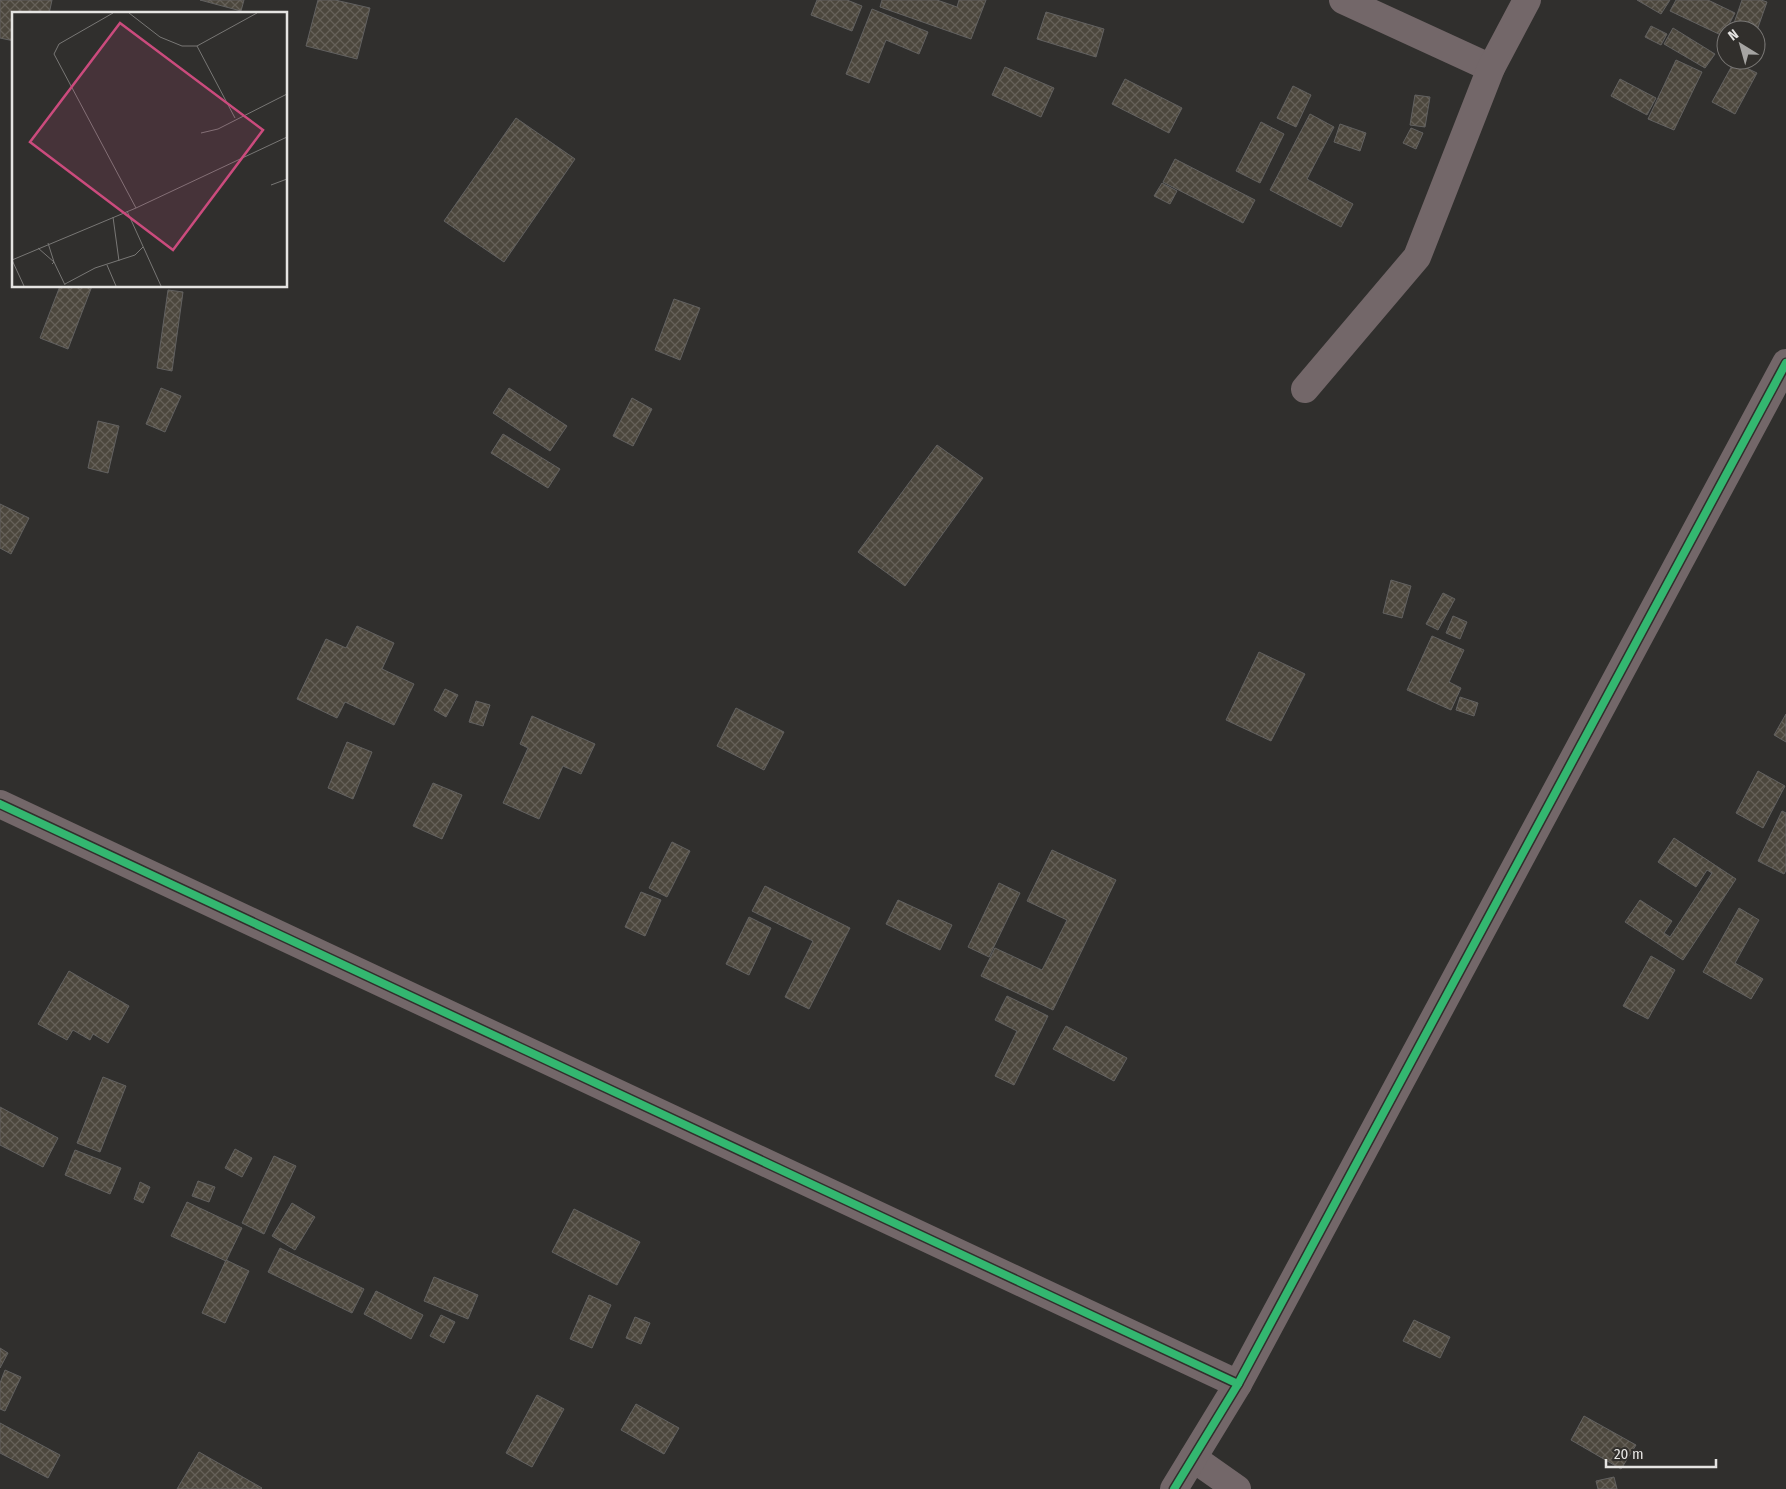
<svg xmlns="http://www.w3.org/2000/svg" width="1786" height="1489" viewBox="0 0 1786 1489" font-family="'Fira Sans Condensed',sans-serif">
  <defs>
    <pattern id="building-cross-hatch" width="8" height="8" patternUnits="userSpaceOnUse" patternTransform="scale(1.25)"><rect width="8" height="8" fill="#4c473d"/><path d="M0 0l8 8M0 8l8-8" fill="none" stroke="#666159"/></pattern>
  </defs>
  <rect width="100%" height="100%" fill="#302f2d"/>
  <g fill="url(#building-cross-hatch)" stroke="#626160">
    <path d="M0,0h52l-3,14h-35v27l-14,-3z"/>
    <path d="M200,0h44l-3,11z"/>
    <path d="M318,0h17l35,8 -13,51 -51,-13z"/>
    <path d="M817,0h30l15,6 -10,25 -41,-16z"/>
    <path d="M882,0h55l20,7 2,-7h27l-15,39 -91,-32z"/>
    <path d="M1637,0h33l-9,14z"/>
    <path d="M1676,0h32l27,13 -12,23 -53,-25z"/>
    <path d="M1742,0h19l6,2 -11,31v-3h-10l-13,-4z"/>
    <path d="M872,9l56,23 -9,22 -33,-14 -17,43 -23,-9z"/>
    <path d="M1046,12l58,17 -8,28 -59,-18z"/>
    <path d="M1651,26l16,8 -6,11 -16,-8z"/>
    <path d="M1673,28l42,26 -10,14 -41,-24z"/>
    <path d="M1676,60l26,12 -28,58 -26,-11z"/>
    <path d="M1734,62l23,11 -22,41 -23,-12z"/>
    <path d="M1005,67l49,21 -13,29 -49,-22z"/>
    <path d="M1125,79l57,29 -13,25 -57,-29z"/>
    <path d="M1620,79l36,19 -9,17 -36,-19z"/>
    <path d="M1293,86l18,9 -15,32 -19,-9z"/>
    <path d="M1415,95l15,2 -5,30 -15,-2z"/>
    <path d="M1310,114l24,13 -27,52 46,25 -12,23 -71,-37z"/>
    <path d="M516,118l59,41 -71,103 -60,-41z"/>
    <path d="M1261,122l23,12 -24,49 -24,-12z"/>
    <path d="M1340,124l26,9 -6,18 -26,-9z"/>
    <path d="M1411,128l12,5 -7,16 -13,-6z"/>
    <path d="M1175,159l80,41 -12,23 -80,-41z"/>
    <path d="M1162,183l15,8 -7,13 -16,-8z"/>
    <path d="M60,286h32l-24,63 -28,-11z"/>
    <path d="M168,290l15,2 -11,79 -15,-3z"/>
    <path d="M674,299l26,9 -20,52 -25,-10z"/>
    <path d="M161,388l20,8 -16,36 -19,-8z"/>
    <path d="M509,388l58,38 -17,25 -57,-38z"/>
    <path d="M632,398l20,11 -19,37 -20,-10z"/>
    <path d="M98,421l21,5 -11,47 -20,-5z"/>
    <path d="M503,434l57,35 -12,19 -57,-35z"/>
    <path d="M937,445l46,33 -78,108 -47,-34z"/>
    <path d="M0,504l29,14 -18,36 -11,-6z"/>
    <path d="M1391,580l20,6 -9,32 -19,-5z"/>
    <path d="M1443,593l12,6 -17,31 -12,-6z"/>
    <path d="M1453,616l14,6 -7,17 -14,-6z"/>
    <path d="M357,626l37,17 -12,26 32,15 -20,41 -49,-23 -8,16 -40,-19 29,-60 20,9z"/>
    <path d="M1432,636l32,14 -15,32 12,6 -10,22 -44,-20z"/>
    <path d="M1259,652l46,22 -34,67 -45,-21z"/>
    <path d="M445,689l13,6 -12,22 -12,-7z"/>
    <path d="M1460,697l18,6 -4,13 -18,-6z"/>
    <path d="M476,701l14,4 -7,21 -14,-4z"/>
    <path d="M736,708l48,24 -20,38 -47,-24z"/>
    <path d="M1786,714v28l-12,-7z"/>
    <path d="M532,716l63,28 -14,30 -18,-8 -24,53 -36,-16 25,-55 -8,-4z"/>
    <path d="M347,742l25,10 -19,47 -25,-11z"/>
    <path d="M1758,771l27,15 -22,42 -27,-15z"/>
    <path d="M433,783l29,12 -20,44 -29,-13z"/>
    <path d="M1782,811l4,2v57l-2,4 -26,-13z"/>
    <path d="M1674,838l62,41 -53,81 -58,-38 15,-22 32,21 -8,12 6,4 42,-64 -5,-3 -11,17 -38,-25z"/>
    <path d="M672,842l18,9 -23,46 -18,-9z"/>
    <path d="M1052,850l64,30 -63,130 -72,-34 14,-28 47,22 25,-50 -40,-19z"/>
    <path d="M999,883l21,10 -31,64 -21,-10z"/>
    <path d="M765,886l85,42 -41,81 -24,-12 28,-56 -61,-30z"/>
    <path d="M641,892l20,8 -16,36 -20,-9z"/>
    <path d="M898,900l54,25 -12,25 -54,-26z"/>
    <path d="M1739,908l20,12 -24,43 28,16 -12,20 -48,-27z"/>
    <path d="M749,917l22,11 -22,47 -23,-11z"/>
    <path d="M1651,956l24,14 -27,49 -25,-13z"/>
    <path d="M69,971l60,35 -21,37 -15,-9 -3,6 -17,-10 -6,10 -29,-16z"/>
    <path d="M1007,996l41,20 -34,69 -19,-9 22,-45 -22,-11z"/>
    <path d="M1066,1026l61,32 -13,23 -61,-32z"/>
    <path d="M103,1077l23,9 -26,66 -23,-9z"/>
    <path d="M0,1107l58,31 -15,29 -43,-22z"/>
    <path d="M235,1149l17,9 -10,19 -17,-9z"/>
    <path d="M75,1150l46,18 -11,26 -45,-19z"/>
    <path d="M274,1156l22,10 -32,68 -22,-11z"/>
    <path d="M198,1181l17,6 -6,15 -17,-6z"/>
    <path d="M140,1182l10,5 -7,16 -9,-4z"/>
    <path d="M187,1202l55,26 -16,33 -55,-25z"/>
    <path d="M292,1203l23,14 -20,33 -23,-14z"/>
    <path d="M574,1209l66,33 -23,43 -65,-33z"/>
    <path d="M280,1248l84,41 -12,24 -84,-41z"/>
    <path d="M226,1260l23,11 -24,52 -23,-10z"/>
    <path d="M434,1277l44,18 -10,24 -44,-18z"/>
    <path d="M376,1291l47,24 -12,24 -47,-25z"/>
    <path d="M589,1295l22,10 -19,43 -22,-9z"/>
    <path d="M441,1315l14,7 -11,21 -14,-7z"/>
    <path d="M635,1317l15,6 -9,21 -15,-6z"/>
    <path d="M1414,1320l36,17 -10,21 -37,-17z"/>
    <path d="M0,1348l8,5 -8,15z"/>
    <path d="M5,1370l16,7 -16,34 -5,-2v-26z"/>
    <path d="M537,1395l27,14 -32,58 -26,-14z"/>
    <path d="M636,1404l43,24 -15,26 -43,-24z"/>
    <path d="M1584,1416l52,29 -15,24 -50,-29z"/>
    <path d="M0,1423l60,32 -12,23 -48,-25z"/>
    <path d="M199,1452l63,36 -1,1h-84z"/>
    <path d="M1614,1477l3,12h-19l-2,-8z"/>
  </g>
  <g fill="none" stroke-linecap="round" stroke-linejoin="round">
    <g stroke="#736769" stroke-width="28">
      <path d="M1343,0l148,68"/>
      <path d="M1305,389l112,-132 74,-189 36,-68"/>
      <path d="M0,804l1238,580"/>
      <path d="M1193,1458l44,31"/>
      <path d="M1174,1489l64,-105 548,-1021"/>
    </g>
    <g stroke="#312f2c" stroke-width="11">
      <g id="cycleway">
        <path d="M0,804l1238,580"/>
        <path d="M1174,1489l64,-105 548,-1021"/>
      </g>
    </g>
    <use href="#cycleway" stroke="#33b770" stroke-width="8"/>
  </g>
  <g transform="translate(12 12)">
    <rect width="275" height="275" fill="#302f2d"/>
    <path fill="none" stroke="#787775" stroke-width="1" d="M101,1l-54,31 -5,10 82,154M117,1l31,24 22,9h15l60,-33M185,34l38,72M189,121l17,-4 69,-35M259,173l16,-6M115,199l34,75M101,205l6,44M36,231l6,19 -2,2M26,236l16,14 11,23M0,248l124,-52 151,-71M0,248l12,26M95,253l9,21M53,272l30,-16 40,-13 8,-8"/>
    <path fill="#cb4b7d" fill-opacity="0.15" stroke="#cb4b7d" stroke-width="2.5" d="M108,11l143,107 -90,120 -143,-108z"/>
    <rect width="275" height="275" fill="none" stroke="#e5e4e2" stroke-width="2.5"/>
  </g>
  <g transform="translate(1741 45) rotate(323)"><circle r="24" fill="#312f2c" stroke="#797775"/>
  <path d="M0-4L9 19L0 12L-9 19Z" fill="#a6a5a3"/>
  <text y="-8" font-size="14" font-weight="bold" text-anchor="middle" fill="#e5e4e2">N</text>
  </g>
  <path d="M1606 1459v8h110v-8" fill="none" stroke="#e5e4e2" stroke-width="2.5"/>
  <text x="1614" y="1459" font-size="15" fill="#e5e4e2" stroke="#312f2c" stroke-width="4" paint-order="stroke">20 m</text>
</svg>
